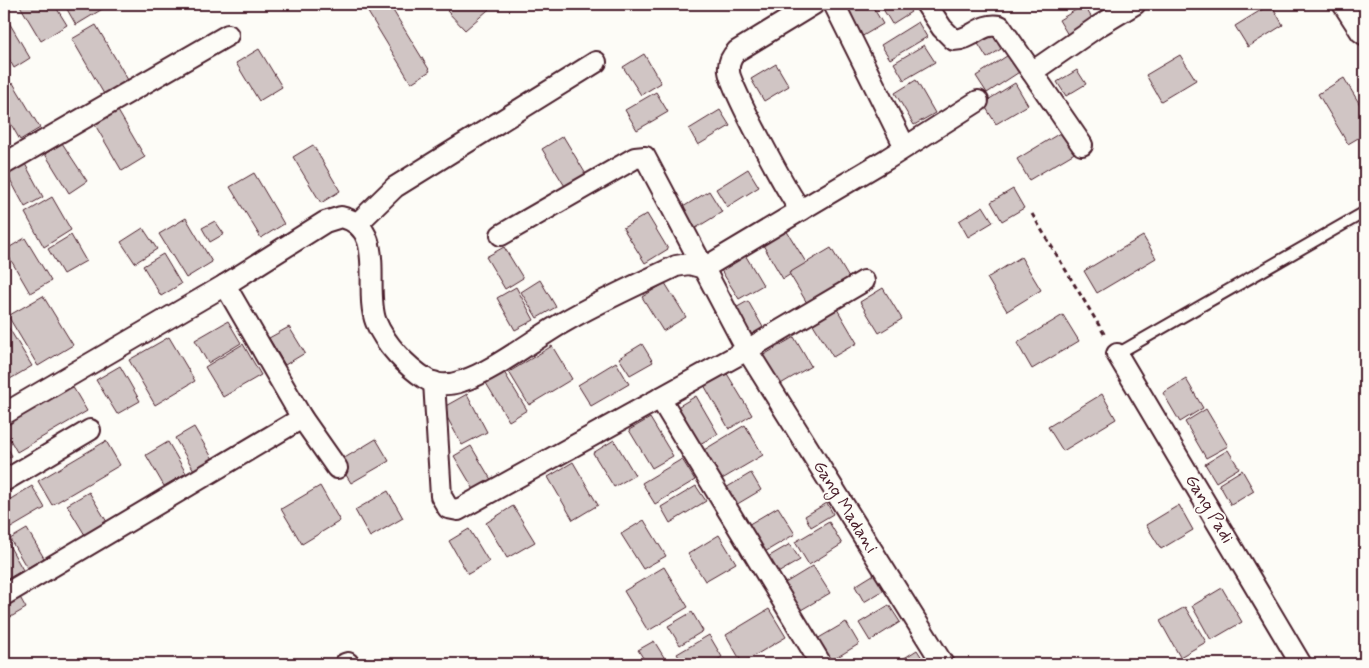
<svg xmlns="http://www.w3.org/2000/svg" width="1369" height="668" viewBox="0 0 1369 668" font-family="Mynerve,sans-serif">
  <rect width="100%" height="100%" fill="#fdfcf7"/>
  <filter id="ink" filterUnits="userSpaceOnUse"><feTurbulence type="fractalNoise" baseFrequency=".02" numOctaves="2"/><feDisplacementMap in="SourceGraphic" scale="10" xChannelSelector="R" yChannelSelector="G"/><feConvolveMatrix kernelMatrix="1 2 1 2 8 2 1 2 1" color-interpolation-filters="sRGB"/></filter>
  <g filter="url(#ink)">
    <g fill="#d0c5c4" stroke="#4a1f2b">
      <path d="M19,4h35l13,21 -26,16z"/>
      <path d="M64,4h37l3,4 -28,17z"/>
      <path d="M363,4h26l41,67 -19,12z"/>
      <path d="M455,4h40l-30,26 -18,-19z"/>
      <path d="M845,4h26l12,20 -22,13z"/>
      <path d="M880,4h25l6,8 -19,12z"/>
      <path d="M1271,4l12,21 -35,22 -13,-21z"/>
      <path d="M1084,5l9,15 -25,15 -9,-15z"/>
      <path d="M4,14l26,44 -16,10 -10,-18z"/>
      <path d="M918,22l9,15 -37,22 -9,-14z"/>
      <path d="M96,25l32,55 -24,14 -32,-55z"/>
      <path d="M991,33l10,16 -14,9 -10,-16z"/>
      <path d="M924,45l11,17 -31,18 -10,-17z"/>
      <path d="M259,49l23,38 -23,14 -23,-38z"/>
      <path d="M1013,52l11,17 -37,24 -11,-17z"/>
      <path d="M644,54l17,29 -20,12 -18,-28z"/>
      <path d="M1180,55l16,25 -35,21 -15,-26z"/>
      <path d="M776,64l13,22 -25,15 -13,-22z"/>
      <path d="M1077,70l9,14 -20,12 -9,-14z"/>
      <path d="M1344,78l21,35v21l-17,10 -30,-50z"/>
      <path d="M916,80l19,33 -21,12 -19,-32z"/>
      <path d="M13,83l27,45 -20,12 -16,-28v-23z"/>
      <path d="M1015,83l13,22 -32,19 -13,-21z"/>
      <path d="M656,92l12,20 -31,18 -12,-20z"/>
      <path d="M114,104l31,53 -23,14 -31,-53z"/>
      <path d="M720,110l10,16 -32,19 -9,-16z"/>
      <path d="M1065,130l13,21 -49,29 -12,-21z"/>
      <path d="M563,136l24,40 -21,12 -24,-39z"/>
      <path d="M62,143l25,38 -18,12 -24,-39z"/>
      <path d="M313,145l27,46 -19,12 -28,-46z"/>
      <path d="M24,162l19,35 -18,10 -19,-35z"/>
      <path d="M748,169l11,18 -32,20 -11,-18z"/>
      <path d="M254,173l30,51 -23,14 -31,-51z"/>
      <path d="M1013,189l11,19 -22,13 -11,-19z"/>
      <path d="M709,191l13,21 -31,19 -13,-21z"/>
      <path d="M52,197l19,33 -27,17 -19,-34z"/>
      <path d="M983,206l10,16 -25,15 -9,-16z"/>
      <path d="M647,214l21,35 -23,14 -22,-35z"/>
      <path d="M186,218l26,44 -26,16 -27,-44z"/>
      <path d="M215,221l9,13 -14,8 -8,-14z"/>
      <path d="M783,225l24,39 -24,15 -23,-39z"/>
      <path d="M143,228l14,21 -22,14 -14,-21z"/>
      <path d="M71,235l15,26 -23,13 -15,-25z"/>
      <path d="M1143,236l13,22 -59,35 -13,-22z"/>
      <path d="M25,238l26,43 -21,12 -25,-43z"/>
      <path d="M504,247l19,31 -18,11 -19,-32z"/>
      <path d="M831,248l18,30 -42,25 -18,-30z"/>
      <path d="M744,253l19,32 -24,14 -20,-32z"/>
      <path d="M163,254l18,30 -20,12 -18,-30z"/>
      <path d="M1021,257l20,33 -34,21 -20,-33z"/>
      <path d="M540,280l16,27 -19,11 -16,-26z"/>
      <path d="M665,283l21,34 -23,14 -21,-34z"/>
      <path d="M516,287l18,33 -19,10 -18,-32z"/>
      <path d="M883,288l19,31 -23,14 -19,-31z"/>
      <path d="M43,296l30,49 -35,21 -30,-50z"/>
      <path d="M748,301l16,28 -15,9 -17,-28z"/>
      <path d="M837,309l20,34 -24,14 -20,-33z"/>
      <path d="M1063,315l16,26 -47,28 -15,-26z"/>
      <path d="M4,320l28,46 -27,16 -1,-1z"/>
      <path d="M228,321l13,22 -33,20 -13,-23z"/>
      <path d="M289,327l16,26 -20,12 -16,-27z"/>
      <path d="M169,337l26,44 -40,24 -26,-45z"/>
      <path d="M794,337l17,29 -32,19 -17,-29z"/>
      <path d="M243,344l18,31 -38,22 -18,-30z"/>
      <path d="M642,344l11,18 -23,13 -11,-17z"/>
      <path d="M552,346l20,33 -43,26 -20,-33z"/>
      <path d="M616,362l13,22 -38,22 -13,-21z"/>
      <path d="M120,366l20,35 -23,13 -21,-34z"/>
      <path d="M504,372l23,38 -18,11 -23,-38z"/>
      <path d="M726,372l26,43 -23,14 -25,-44z"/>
      <path d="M1186,379l17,29 -23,14 -17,-29z"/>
      <path d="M71,384l16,27 -70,41 -13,-23v-4z"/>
      <path d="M467,394l20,38 -25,13 -20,-37z"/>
      <path d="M1102,394l14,25 -53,32 -15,-24z"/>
      <path d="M696,396l22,38 -22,12 -22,-37z"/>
      <path d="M1206,409l22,37 -22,12 -21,-36z"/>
      <path d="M650,418l23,38 -21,12 -23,-38z"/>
      <path d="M745,425l18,30 -46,27 -18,-29z"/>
      <path d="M194,427l20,34 -19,11 -20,-34z"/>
      <path d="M376,439l13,22 -38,22 -13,-21z"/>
      <path d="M614,440l21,35 -21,12 -21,-34z"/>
      <path d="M4,441l8,15 -8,5z"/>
      <path d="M106,441l14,24 -68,40 -14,-24z"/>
      <path d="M168,442l18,31 -22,13 -18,-31z"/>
      <path d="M471,446l25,42 -17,10 -25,-42z"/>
      <path d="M1228,450l11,18 -23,14 -11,-18z"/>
      <path d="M682,459l13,21 -40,24 -13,-21z"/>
      <path d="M573,462l25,43 -25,15 -25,-43z"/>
      <path d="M1242,470l12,21 -23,14 -12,-21z"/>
      <path d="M751,473l10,17 -27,16 -10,-17z"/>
      <path d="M32,486l13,22 -41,24v-29z"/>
      <path d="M320,486l20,35 -38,23 -21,-35z"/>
      <path d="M696,486l10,15 -36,22 -9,-16z"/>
      <path d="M388,491l15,27 -33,19 -15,-27z"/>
      <path d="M89,492l18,30 -22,13 -18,-30z"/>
      <path d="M827,503l6,11 -22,13 -6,-11z"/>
      <path d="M1179,505l14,25 -32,19 -15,-24z"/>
      <path d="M513,506l22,36 -28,16 -21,-35z"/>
      <path d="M778,507l17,27 -37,22 -17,-27z"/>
      <path d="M644,520l22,36 -23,13 -22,-35z"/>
      <path d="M829,522l13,22 -33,21 -14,-23z"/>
      <path d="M27,529l17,29 -17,10 -17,-29z"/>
      <path d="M469,529l20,33 -21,12 -19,-33z"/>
      <path d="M719,535l17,28 -31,18 -17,-27z"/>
      <path d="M6,540l17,30 -19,11v-40z"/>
      <path d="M790,544l10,16 -29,17 -10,-16z"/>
      <path d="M813,566l17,27 -29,17 -16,-27z"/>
      <path d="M664,567l24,40 -40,24 -24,-40z"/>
      <path d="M876,573l10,16 -22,13 -9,-16z"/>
      <path d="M1222,588l20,34 -31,18 -19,-34z"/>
      <path d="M17,592l9,16 -22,13v-21z"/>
      <path d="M889,605l11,17 -30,19 -11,-18z"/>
      <path d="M1185,607l21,35 -26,15 -20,-36z"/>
      <path d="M769,609l17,28 -44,26 -16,-28z"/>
      <path d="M692,612l11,19 -23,14 -12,-19z"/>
      <path d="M846,622l13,22 -28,17 -14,-22z"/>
      <path d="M709,635l13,22 -12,7h-27l-6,-10z"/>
      <path d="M654,641l13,21 -3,2h-17l-9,-14z"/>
      <path d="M917,650l9,14h-31z"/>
    </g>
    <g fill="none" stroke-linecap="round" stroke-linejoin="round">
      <g stroke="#4a1f2b" stroke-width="14">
        <path id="lane" d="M1117,354l248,-142"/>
      </g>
      <g stroke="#4a1f2b" stroke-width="24">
        <g id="street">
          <path d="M834,4l71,143"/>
          <path d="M926,4l16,24 12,12c18,0 27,-18 46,-14l32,46 65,-45 38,-23"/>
          <path d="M1343,4l18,28 4,3"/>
          <path d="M1032,72l50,73"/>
          <path d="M4,164l224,-129"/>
          <path d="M801,210l86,-51 91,-58"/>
          <path d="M357,224l38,-37 201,-125"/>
          <path d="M501,235l134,-77 10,-1 102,193 196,314"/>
          <path d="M225,285l77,133 35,50"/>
          <path d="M1117,354l184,310"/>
          <path d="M434,382l7,114 7,12 10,2 289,-160 117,-69"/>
          <path d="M660,398l161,266"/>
          <path d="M4,414l221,-129 100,-63 16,-5c47,10 22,72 35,105 9,22 30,44 50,57 11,7 25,6 36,2 32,-10 72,-42 102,-59 36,-21 75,-38 112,-56l13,-2 15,4 97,-58c-11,-12 -72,-125 -72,-139 -1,-8 3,-15 8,-20l77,-47"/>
          <path d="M4,481l86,-51"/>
          <path d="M4,595l298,-177"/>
          <path d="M345,664l3,-1"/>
        </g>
      </g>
      <path stroke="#4a1f2b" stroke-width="3" stroke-dasharray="5 4" stroke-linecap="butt" d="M1032,214l74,123"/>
      <use href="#lane" stroke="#fdfcf7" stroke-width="10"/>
      <use href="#street" stroke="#fdfcf7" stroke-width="20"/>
    </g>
  </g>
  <g text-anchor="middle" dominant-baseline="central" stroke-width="4" stroke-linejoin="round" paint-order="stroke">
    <g font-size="18" fill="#4a1f2b" stroke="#fdfcf7">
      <text transform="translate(845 507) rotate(58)">Gang Madani</text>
      <text transform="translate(1209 509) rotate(59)">Gang Padi</text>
    </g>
  </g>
  <rect width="1369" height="668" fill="none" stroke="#fdfcf7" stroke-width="20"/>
  <rect x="10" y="10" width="1349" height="648" fill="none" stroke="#4a1f2b" stroke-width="2" filter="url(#ink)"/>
</svg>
